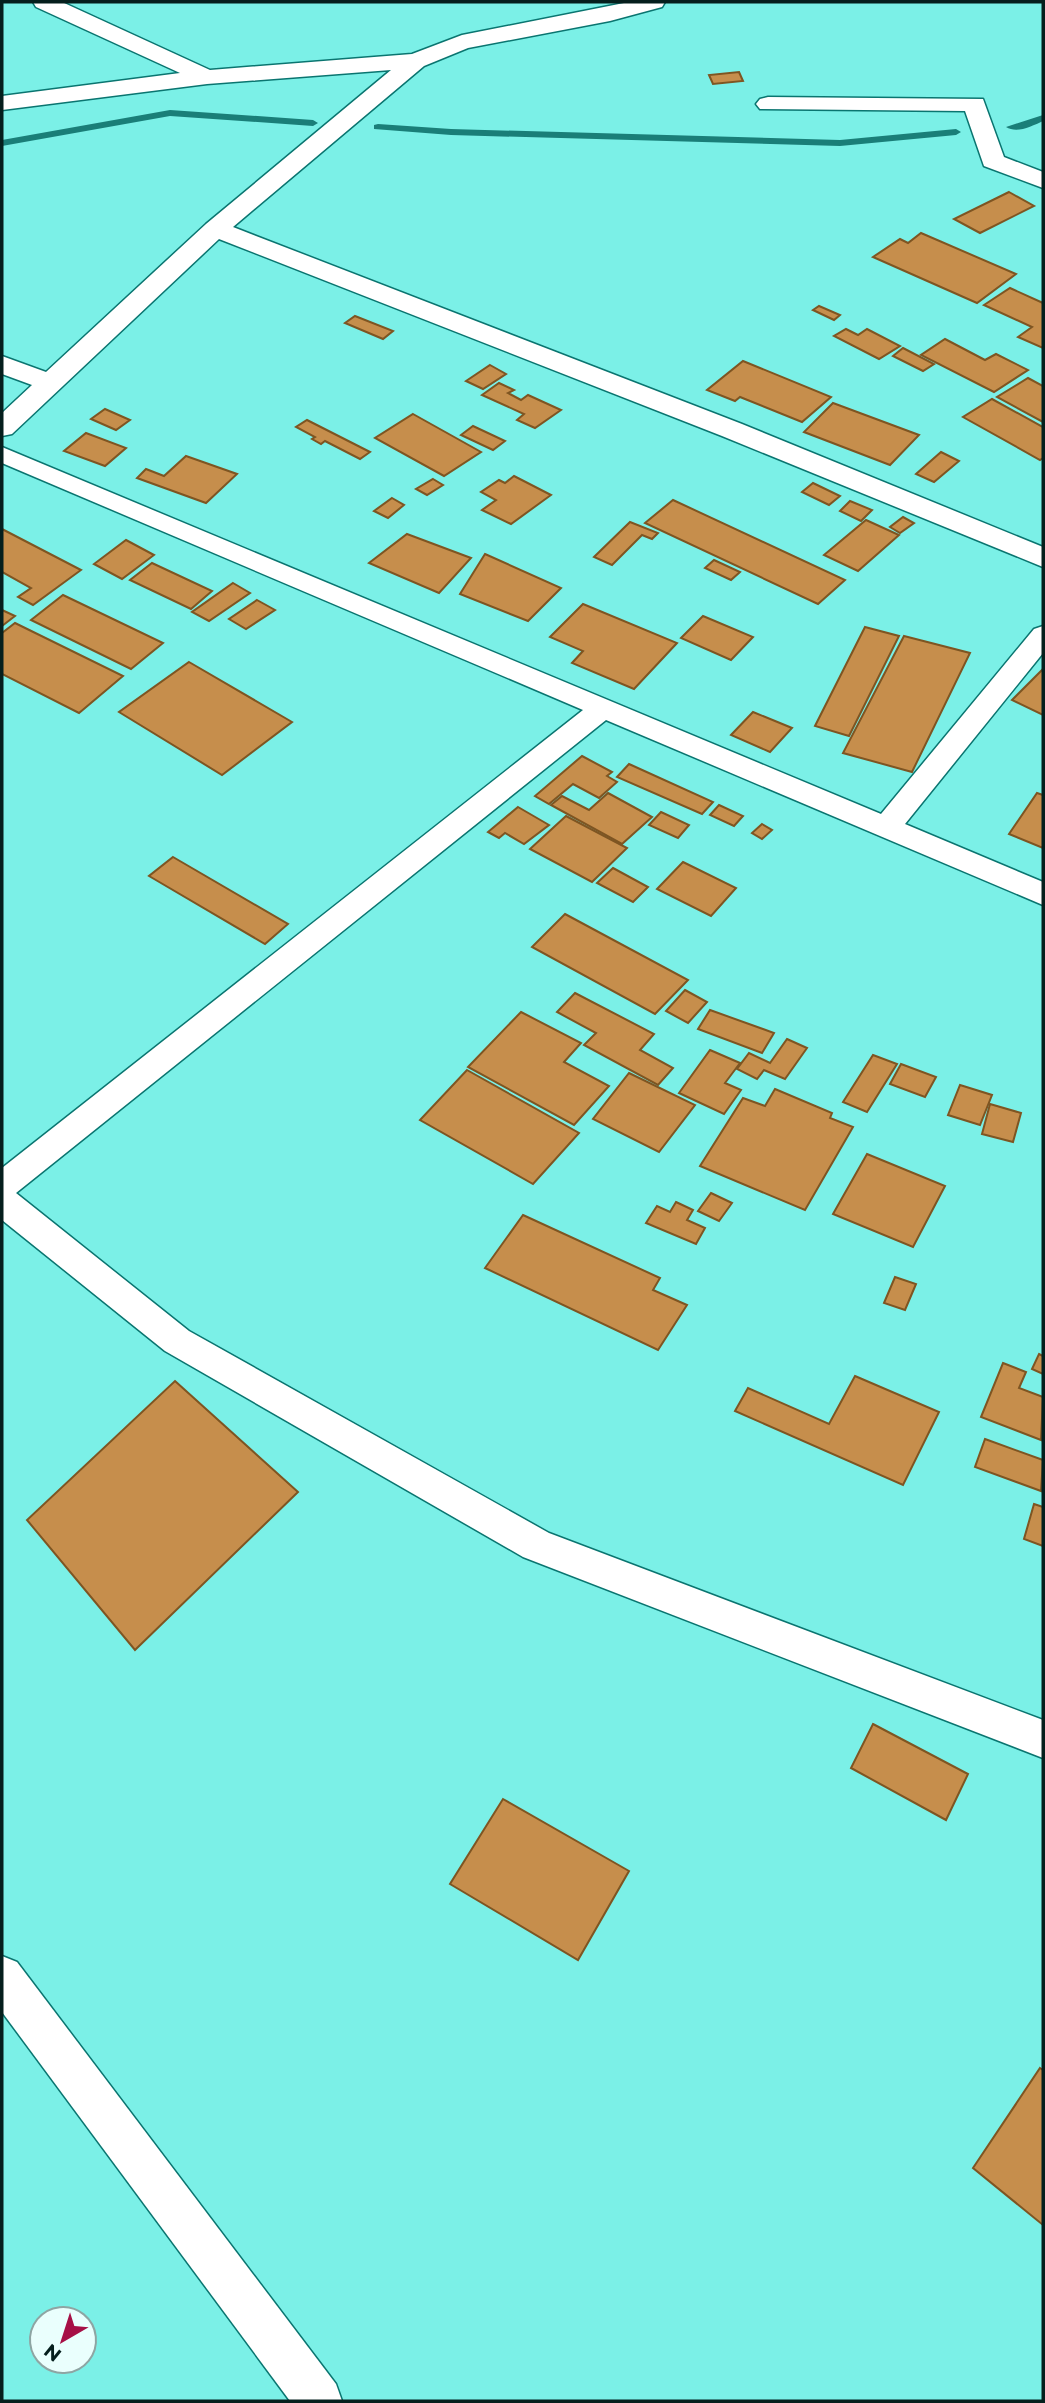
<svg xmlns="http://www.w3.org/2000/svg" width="1045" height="2403" viewBox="0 0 1045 2403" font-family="Montserrat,sans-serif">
  <rect width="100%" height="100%" fill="#7bf0e7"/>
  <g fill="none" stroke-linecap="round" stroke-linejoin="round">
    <g fill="#1a7e78" fill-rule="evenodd">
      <path d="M170,110l143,10 5,3 -5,3 -143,-10 -168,30v-6z"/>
      <path d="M1043,115v6c-11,5 -26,13 -37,6z"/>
      <path d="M378,124l73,5 389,11 116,-11 5,3 -5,3 -116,11 -389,-11 -77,-6v-4z"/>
    </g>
  </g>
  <g fill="#c68e4c" stroke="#7e5522" stroke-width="2">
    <path d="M739,72l4,9 -30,3 -4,-9z"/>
    <path d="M1009,192l25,14 -54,27 -26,-14z"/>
    <path d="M921,233l95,41 -39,29 -104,-46 27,-18 8,4z"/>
    <path d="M1010,288l33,15v45l-25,-11 14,-10 -48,-22z"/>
    <path d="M819,306l21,9 -6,5 -21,-10z"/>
    <path d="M355,316l38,15 -10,8 -38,-16z"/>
    <path d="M846,329l12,6 9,-6 33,17 -21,13 -45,-23z"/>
    <path d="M945,339l40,21 11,-6 32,16 -34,22 -73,-37z"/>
    <path d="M903,348l31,16 -11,7 -30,-15z"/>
    <path d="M743,361l88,36 -29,25 -62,-25 -5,4 -28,-11z"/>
    <path d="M490,365l16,9 -23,15 -17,-8z"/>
    <path d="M1028,378l15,8v36l-46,-25z"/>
    <path d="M499,383l15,7 -6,3 13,7 7,-5 33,15 -26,18 -18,-8 7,-6 -42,-19z"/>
    <path d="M992,399l51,28v31l-3,2 -77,-43z"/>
    <path d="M833,403l86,32 -29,30 -86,-33z"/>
    <path d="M105,409l25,11 -14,10 -25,-11z"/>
    <path d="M413,414l68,38 -37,24 -69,-38z"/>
    <path d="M307,420l63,32 -10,7 -35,-18 -4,3 -9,-5 3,-2 -19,-10z"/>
    <path d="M473,426l32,15 -12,9 -32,-15z"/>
    <path d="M86,433l40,15 -21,18 -41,-15z"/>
    <path d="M941,452l18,9 -25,21 -18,-8z"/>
    <path d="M186,456l51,18 -31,29 -69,-25 9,-9 18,7z"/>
    <path d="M514,476l37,19 -40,29 -29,-14 14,-10 -15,-8 18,-12 6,3z"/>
    <path d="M433,479l10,6 -16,10 -11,-6z"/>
    <path d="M813,483l27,13 -11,9 -27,-13z"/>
    <path d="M392,498l12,7 -16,13 -14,-7z"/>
    <path d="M673,500l172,80 -27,24 -173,-81z"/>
    <path d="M850,501l22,9 -11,11 -21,-10z"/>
    <path d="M903,517l11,6 -14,10 -10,-6z"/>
    <path d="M866,520l33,15 -41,36 -34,-16z"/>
    <path d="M630,522l28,11 -6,6 -10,-4 -30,30 -18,-8z"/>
    <path d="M2,529l79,41 -48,35 -15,-8 13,-9 -29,-16z"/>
    <path d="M407,534l64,24 -32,35 -70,-30z"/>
    <path d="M126,540l28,15 -32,24 -28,-15z"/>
    <path d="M485,554l76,34 -33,33 -68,-27z"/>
    <path d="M714,560l26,12 -9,8 -26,-12z"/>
    <path d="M152,563l60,28 -21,18 -61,-29z"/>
    <path d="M233,583l17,10 -41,28 -17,-9z"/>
    <path d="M63,595l100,48 -32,26 -100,-49z"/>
    <path d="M257,600l18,10 -29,19 -17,-10z"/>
    <path d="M583,604l94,39 -43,46 -62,-26 11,-12 -33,-14z"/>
    <path d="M2,610l13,6 -13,10z"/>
    <path d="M703,616l50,21 -22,23 -50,-22z"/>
    <path d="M15,623l108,53 -44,37 -77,-39v-41z"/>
    <path d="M865,627l34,9 -50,100 -34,-10z"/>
    <path d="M904,636l66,17 -58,119 -69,-19z"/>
    <path d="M189,662l103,60 -70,53 -103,-63z"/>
    <path d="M1043,669v46l-31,-15z"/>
    <path d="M753,712l39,16 -22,24 -39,-17z"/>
    <path d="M582,756l30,16 -5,4 10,6 -18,16 -26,-14 -24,20 -14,-8z"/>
    <path d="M629,764l84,38 -11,12 -85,-37z"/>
    <path d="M608,793l44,24 -30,27 -71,-39 11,-9 27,14z"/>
    <path d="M1037,793l6,2v53l-34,-14z"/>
    <path d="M719,805l24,11 -9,10 -24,-11z"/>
    <path d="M518,807l31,18 -25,19 -19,-11 -6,5 -11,-6z"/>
    <path d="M661,812l28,13 -11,13 -29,-13z"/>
    <path d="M566,816l61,32 -35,34 -62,-33z"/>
    <path d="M762,824l10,6 -10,9 -10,-6z"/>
    <path d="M173,857l115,67 -23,20 -116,-68z"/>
    <path d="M683,862l53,26 -25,28 -54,-27z"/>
    <path d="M613,868l35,19 -15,15 -36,-19z"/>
    <path d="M565,914l123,66 -33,34 -123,-67z"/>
    <path d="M685,990l22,12 -19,21 -22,-12z"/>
    <path d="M575,993l79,41 -14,16 33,18 -15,17 -74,-40 12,-12 -39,-21z"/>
    <path d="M710,1010l64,23 -12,20 -64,-24z"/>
    <path d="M521,1012l60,31 -17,19 45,24 -35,39 -106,-58z"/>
    <path d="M787,1039l20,9 -22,31 -21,-9 -7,9 -20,-10 12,-16 21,10z"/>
    <path d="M710,1050l30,13 -15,20 16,7 -17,24 -45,-21z"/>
    <path d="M873,1055l24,9 -30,48 -24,-10z"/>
    <path d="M901,1064l35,13 -11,20 -35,-13z"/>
    <path d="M467,1070l112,63 -46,51 -113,-64z"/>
    <path d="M629,1073l66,32 -36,47 -66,-33z"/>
    <path d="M960,1085l32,10 -12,30 -32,-10z"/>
    <path d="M775,1089l57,24 -2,5 23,9 -48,83 -105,-44 43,-68 22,8z"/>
    <path d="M990,1104l31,9 -8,29 -31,-8z"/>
    <path d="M867,1154l78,32 -32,61 -80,-33z"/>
    <path d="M711,1193l21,10 -13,18 -21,-10z"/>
    <path d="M676,1202l17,8 -6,10 18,8 -9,16 -50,-21 11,-17 13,6z"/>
    <path d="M523,1215l137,63 -7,12 34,15 -29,45 -173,-82z"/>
    <path d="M895,1277l21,7 -11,26 -21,-7z"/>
    <path d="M1039,1354l4,2v18l-11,-5z"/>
    <path d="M1003,1363l23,9 -7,16 24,9 -2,43 -60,-23z"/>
    <path d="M855,1376l84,36 -36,73 -168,-74 13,-23 81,36z"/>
    <path d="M175,1381l123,111 -163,158 -108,-130z"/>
    <path d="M985,1439l58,21 -2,31 -66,-24z"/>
    <path d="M1034,1504l9,3v39l-19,-7z"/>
    <path d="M873,1724l95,50 -22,46 -95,-52z"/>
    <path d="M503,1799l126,72 -51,89 -128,-76z"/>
    <path d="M1040,2068l3,2v155l-70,-57z"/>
  </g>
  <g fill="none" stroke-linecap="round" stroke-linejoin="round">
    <g stroke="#0a7570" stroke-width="3">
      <g id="lane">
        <path d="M2,447l879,367 153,-185 9,-3v27l-138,171 138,58v23l-437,-185 -590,473 173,138 360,202 494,187v38l-520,-201 -358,-206 -163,-131v-52l581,-458 -581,-247z"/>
        <path d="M2,1956l15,6 319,422 6,17h-52l-288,-389z"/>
      </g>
    </g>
    <g stroke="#0a7570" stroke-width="3">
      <g id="street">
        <path d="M33,2h29l148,68 202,-16 50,-19 167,-33h36l-3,5 -52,14 -142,27 -44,18 -191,161 509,197 301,123v20l-321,-131 -503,-197 -207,195 -10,2v-23l30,-28 -30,-11v-18l44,16 160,-148 185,-154 -184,14 -205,26v-14l178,-23 -144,-66z"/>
        <path d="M768,97l215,2 21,58 39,15v16l-59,-22 -19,-55 -205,-2 -4,-5 4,-5z"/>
      </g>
    </g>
    <use href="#lane" fill="#fff" fill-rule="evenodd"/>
    <use href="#street" fill="#fff" fill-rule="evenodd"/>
  </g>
  <rect width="1045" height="2403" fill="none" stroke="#051f1d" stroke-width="7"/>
  <g transform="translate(63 2340) rotate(219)"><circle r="33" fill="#eafffd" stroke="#8ea5a3" stroke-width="2"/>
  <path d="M0-5L12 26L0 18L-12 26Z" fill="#a61046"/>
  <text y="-10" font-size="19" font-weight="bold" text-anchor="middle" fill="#051f1d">N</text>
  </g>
</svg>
